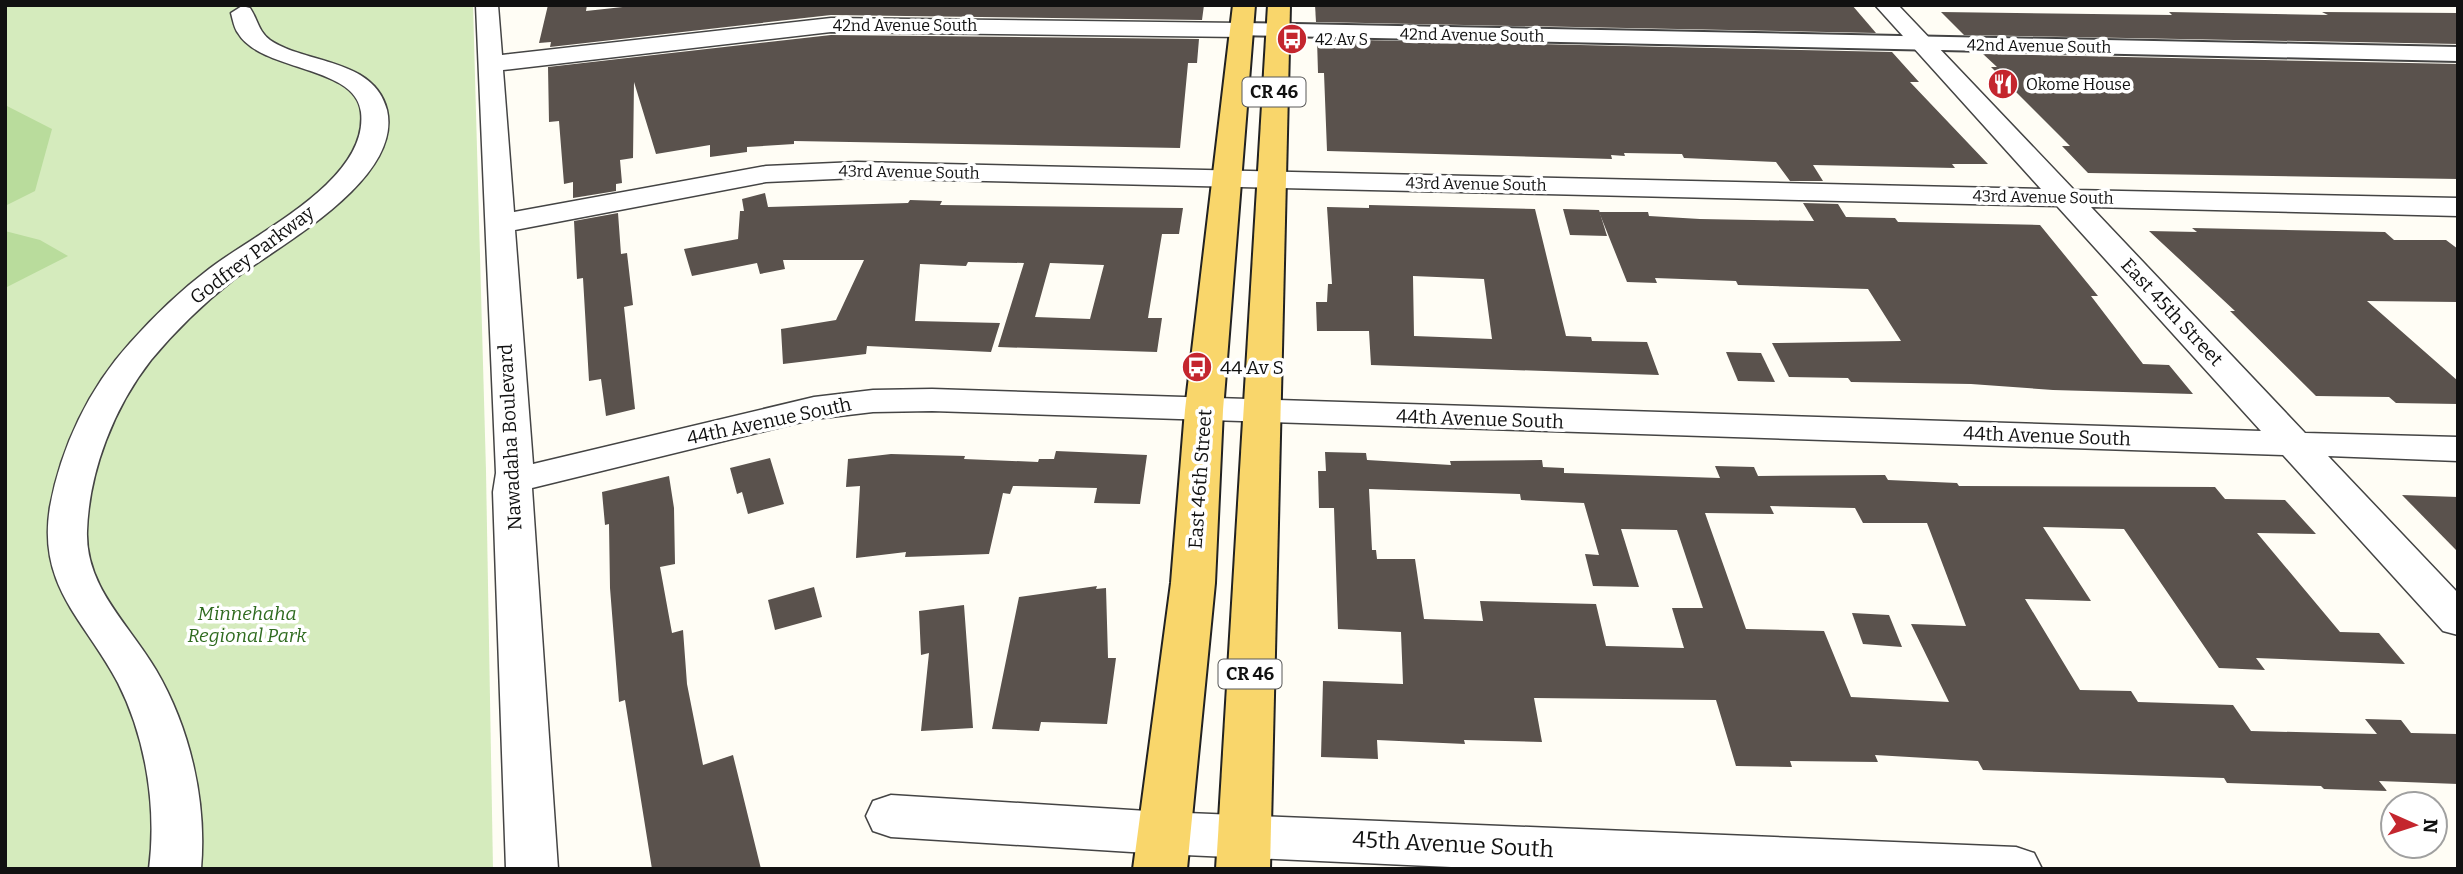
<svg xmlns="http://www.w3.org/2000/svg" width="2463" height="874" viewBox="0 0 2463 874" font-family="Bitter,serif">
  <rect width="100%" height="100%" fill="#fffdf5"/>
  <path fill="#d5ebbd" d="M5,5h468l13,466 7,398h-488z"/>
  <g fill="#b9dc9c">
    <path d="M5,105l47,24 -17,62 -30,15z"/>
    <path d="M5,231l35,9 28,16 -63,32z"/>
  </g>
  <g fill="#5a524d" fill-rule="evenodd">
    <path d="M548,5h39l-1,6 55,-6h563l-2,15 -371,-5 -281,32 1,-5 -12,1z"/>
    <path d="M1315,5h537l24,28 -560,-11z"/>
    <path d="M1941,12l231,3 -3,-3 159,3 -6,-3 136,1v31l-494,-9z"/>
    <path d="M831,35l368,4 -2,24h-9l-8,85 -386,-7v3l-47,3v5l-37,5v-12l-54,9 -22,-72 -1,76 -13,2 2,23 -6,1v7l-43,7v-16l-9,2 -5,-63 -10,1 -1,-55z"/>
    <path d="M1317,39l575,13 27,30h-9l78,82h-36l3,4 -142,-3 10,16h-33l-14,-19 -92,-4 -2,-4 -58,-1 1,3 -14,-1 1,4 -285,-8 -3,-78h-6z"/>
    <path d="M1983,54l475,10v115l-370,-6 -26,-27h8l-79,-79h6z"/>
    <path d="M765,193l3,14 140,-4 2,-3 32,1 -2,4 243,3 -4,26h-17l-14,84h14l-5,34 -159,-5 26,-84 -56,-1 -2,4 -46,-2 -5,57 85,2 -9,29 -124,-6 -1,8 -83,10 -2,-35 55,-9 28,-60h-81l2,9 -25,5 -3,-11 -65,13 -8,-27 54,-10 2,-28h4l-2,-12zM1050,263l54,2 -14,54 -55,-2z"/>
    <path d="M1803,203l35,1 8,13 49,1 3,4 142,3 58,71h-7l52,68 26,1 24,29 -140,-4 -82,-6 -120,-2 -3,-4 -59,-1 -17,-34 129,-2 -33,-52 -130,-4 -2,-4 -81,-3 2,5 -30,-1 -28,-70h49l1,4 51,3 114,2z"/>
    <path d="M1369,205l166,4 31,127 25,1 1,4 55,1 12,33 -288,-10 -2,-34h-52l-1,-29h11l1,-18h4l-5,-77 42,1zM1413,276l71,3 8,60 -78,-3z"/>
    <path d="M1563,209l36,1 8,26 -37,-1z"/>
    <path d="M618,213l3,41 6,-1 6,52 -9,2 11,102 -29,7 -5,-37 -12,2 -6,-103 -6,1 -3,-58z"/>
    <path d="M2192,228l193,4 9,8h52l12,9v53l-91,-1 91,80v23l-62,-1 -7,-6 -73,-1 -86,-85h5l-86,-80 48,1z"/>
    <path d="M1726,352l35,1 14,29 -37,-1z"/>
    <path d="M1056,451l91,4 -7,49 -46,-1 3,-15 -84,-2 -3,8 -7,-1 -14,61 -84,3 1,-5 -50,6 4,-72 -14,1 2,-28 43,-5 74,2 -1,3 74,3 1,-3h15z"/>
    <path d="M1325,452l41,1 1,7 84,5 -1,-4 92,-1 1,7 21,1v5l156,5 -5,-12 39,1 4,9 127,-1 3,5 69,3 2,3 256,1 10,12 60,1 31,34 -59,-1 83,99 39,1 26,31 -149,-6 9,12 -46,-2 -95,-139 -81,-2 48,74 -66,-2 55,91 51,1 7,11 95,3 18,26 126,3 -12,-15 36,1 10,13 47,1v50l-79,-3 8,10 -63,-2 -3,-3 -94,-3 -3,-5 -241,-8 -5,-9 -103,-6 3,7 -88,-1 2,6 -56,-1 -20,-66 -182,-2 8,44 -78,-2 1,4 -88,-4 1,19 -57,-2 2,-76 80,3 -2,-52 -63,-3 -4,-121h-15l-1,-37h8zM1369,489l151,5 1,6 63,3 15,52 -14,-1 8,32 46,1 -18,-58 56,1 26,78h-31l12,40 -78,-2 -10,-42 -116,-3 3,20 -59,-2 -9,-60h-38l-1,-9h-4zM1770,506l85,2 8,15h64l39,103 -55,-2 38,78 -98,-5 -27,-66 -78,-2 -41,-116 69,1z"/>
    <path d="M770,458l14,46 -36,10 -6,-22 -5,2 -7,-26z"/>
    <path d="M669,476l5,32 1,56 -15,3 12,66 11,-3 4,54 16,81 30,-10 28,114h-109l-27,-169 -6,2 -9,-114 -1,-64 -4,1 -3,-33z"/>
    <path d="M2402,495l56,2v55z"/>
    <path d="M1097,586l-1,3 10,-1 2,70h8l-9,66 -66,-2 -2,9 -47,-2 27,-132z"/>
    <path d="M814,587l8,30 -47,13 -7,-30z"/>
    <path d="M964,605l9,123 -52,3 8,-78 -8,2 -2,-44z"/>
    <path d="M1852,613l37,2 13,32 -39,-3z"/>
  </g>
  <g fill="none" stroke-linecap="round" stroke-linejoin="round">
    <g stroke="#444" stroke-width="3">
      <g id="minor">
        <path d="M476,5h22l4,50 329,-37 411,5 11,7 -11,7 -411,-5 -328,38 11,142 252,-46 91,-4 1184,27 -166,-184h23l176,185 384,8v18l-367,-9 214,226 153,4v24l-130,-5 130,137v42l-15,-4 -160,-176 -1351,-44 -59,1 -59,7 -282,69 26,381h-52l-13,-377 3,-19zM857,178l1200,28 204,225 -1329,-42 -59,1 -59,7 -281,67 -18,-234 251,-48z"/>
        <path d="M242,6l8,2c8,12 8,23 20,32 35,24 104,18 117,70 16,70 -109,136 -154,170 -29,23 -58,51 -82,80 -37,47 -62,111 -64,171 -2,56 42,93 69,139 34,58 51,131 45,199h-52c8,-61 -3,-131 -31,-186 -33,-63 -81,-96 -68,-176 11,-60 39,-119 80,-164 24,-27 50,-52 79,-74 46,-36 160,-88 152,-157 -5,-47 -100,-40 -123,-79 -4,-5 -5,-13 -7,-20z"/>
        <path d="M891,795l272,17 853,35 18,6 8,16h-547l-332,-15 -272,-17 -18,-6 -7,-15 7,-15z"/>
      </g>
    </g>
    <g stroke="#444" stroke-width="4">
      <path id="tertiary" d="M1242,23l1216,24v14l-1224,-26 -4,-5 4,-5z"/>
    </g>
    <g stroke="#222" stroke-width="4">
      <g id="primary">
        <path d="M1233,5h22l-32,405 -8,173 -28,286h-54l38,-286 14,-173z"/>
        <path d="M1268,5h22l-20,864h-54z"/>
      </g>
    </g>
    <use href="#minor" fill="#fff" fill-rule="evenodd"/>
    <use href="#tertiary" fill="#fff" fill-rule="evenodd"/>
    <use href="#primary" fill="#f9d66b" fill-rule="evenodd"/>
  </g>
  <defs>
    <g id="bus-disc" transform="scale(1.575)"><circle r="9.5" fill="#c4262e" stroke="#fff"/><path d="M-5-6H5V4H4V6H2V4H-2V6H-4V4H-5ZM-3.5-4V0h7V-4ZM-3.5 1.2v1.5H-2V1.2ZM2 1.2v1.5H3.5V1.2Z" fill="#fff"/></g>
    <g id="restaurant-disc" transform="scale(1.575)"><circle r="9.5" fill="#c4262e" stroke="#fff"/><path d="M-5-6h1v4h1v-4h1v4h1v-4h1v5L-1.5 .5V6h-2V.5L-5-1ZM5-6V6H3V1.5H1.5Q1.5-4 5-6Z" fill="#fff"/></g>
  </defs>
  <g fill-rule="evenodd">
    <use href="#bus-disc" x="1292" y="39"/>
    <use href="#restaurant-disc" x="2003" y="84"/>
    <use href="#bus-disc" x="1197" y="367"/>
  </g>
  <g text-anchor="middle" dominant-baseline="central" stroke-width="7" stroke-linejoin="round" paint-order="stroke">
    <g font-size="16" fill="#111" stroke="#fff">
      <text x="905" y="25">42nd Avenue South</text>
      <text transform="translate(1472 35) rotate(1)">42nd Avenue South</text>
      <text transform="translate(2039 46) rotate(1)">42nd Avenue South</text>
      <text transform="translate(909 172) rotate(1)">43rd Avenue South</text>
      <text transform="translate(1476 184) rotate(1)">43rd Avenue South</text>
      <text transform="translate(2043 197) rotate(1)">43rd Avenue South</text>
    </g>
    <g font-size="16" fill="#111" stroke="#fff" text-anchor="start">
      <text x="1315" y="39">42 Av S</text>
      <text x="2026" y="84">Okome House</text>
    </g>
    <g fill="#fff" stroke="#585858" stroke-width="2">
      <rect x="1242.5" y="77.5" width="63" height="29" rx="5"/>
      <rect x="1218.5" y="659.5" width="63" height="29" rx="5"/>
    </g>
    <g font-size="18" font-weight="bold" fill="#111">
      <text x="1274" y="92">CR 46</text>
      <text x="1250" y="674">CR 46</text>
    </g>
    <g font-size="19" fill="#111" stroke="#fff">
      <text transform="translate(252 255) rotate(-37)">Godfrey Parkway</text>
      <text transform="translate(2172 312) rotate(47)">East 45th Street</text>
      <text transform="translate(1480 419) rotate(2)">44th Avenue South</text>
      <text transform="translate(769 421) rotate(-12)">44th Avenue South</text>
      <text transform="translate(2047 436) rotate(2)">44th Avenue South</text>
      <text transform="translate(510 437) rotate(-93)">Nawadaha Boulevard</text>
      <text transform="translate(1200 479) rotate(-86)">East 46th Street</text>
    </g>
    <g font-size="19" fill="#111" stroke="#fff" text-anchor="start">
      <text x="1220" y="367">44 Av S</text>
    </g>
    <g font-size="19" font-style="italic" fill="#2f6b1f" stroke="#fff">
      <text x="247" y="613">Minnehaha<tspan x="247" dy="22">Regional Park</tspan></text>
    </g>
    <g font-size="23" fill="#111" stroke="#fff">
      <text transform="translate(1453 844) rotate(3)">45th Avenue South</text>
    </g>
  </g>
  <rect width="2463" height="874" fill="none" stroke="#111111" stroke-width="14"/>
  <g transform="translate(2414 825) rotate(93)"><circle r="33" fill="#ffffff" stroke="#a0a0a0" stroke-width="2"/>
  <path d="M0-5L12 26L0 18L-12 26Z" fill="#c4262e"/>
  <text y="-10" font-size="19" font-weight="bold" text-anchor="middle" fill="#111111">N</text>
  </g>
</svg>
